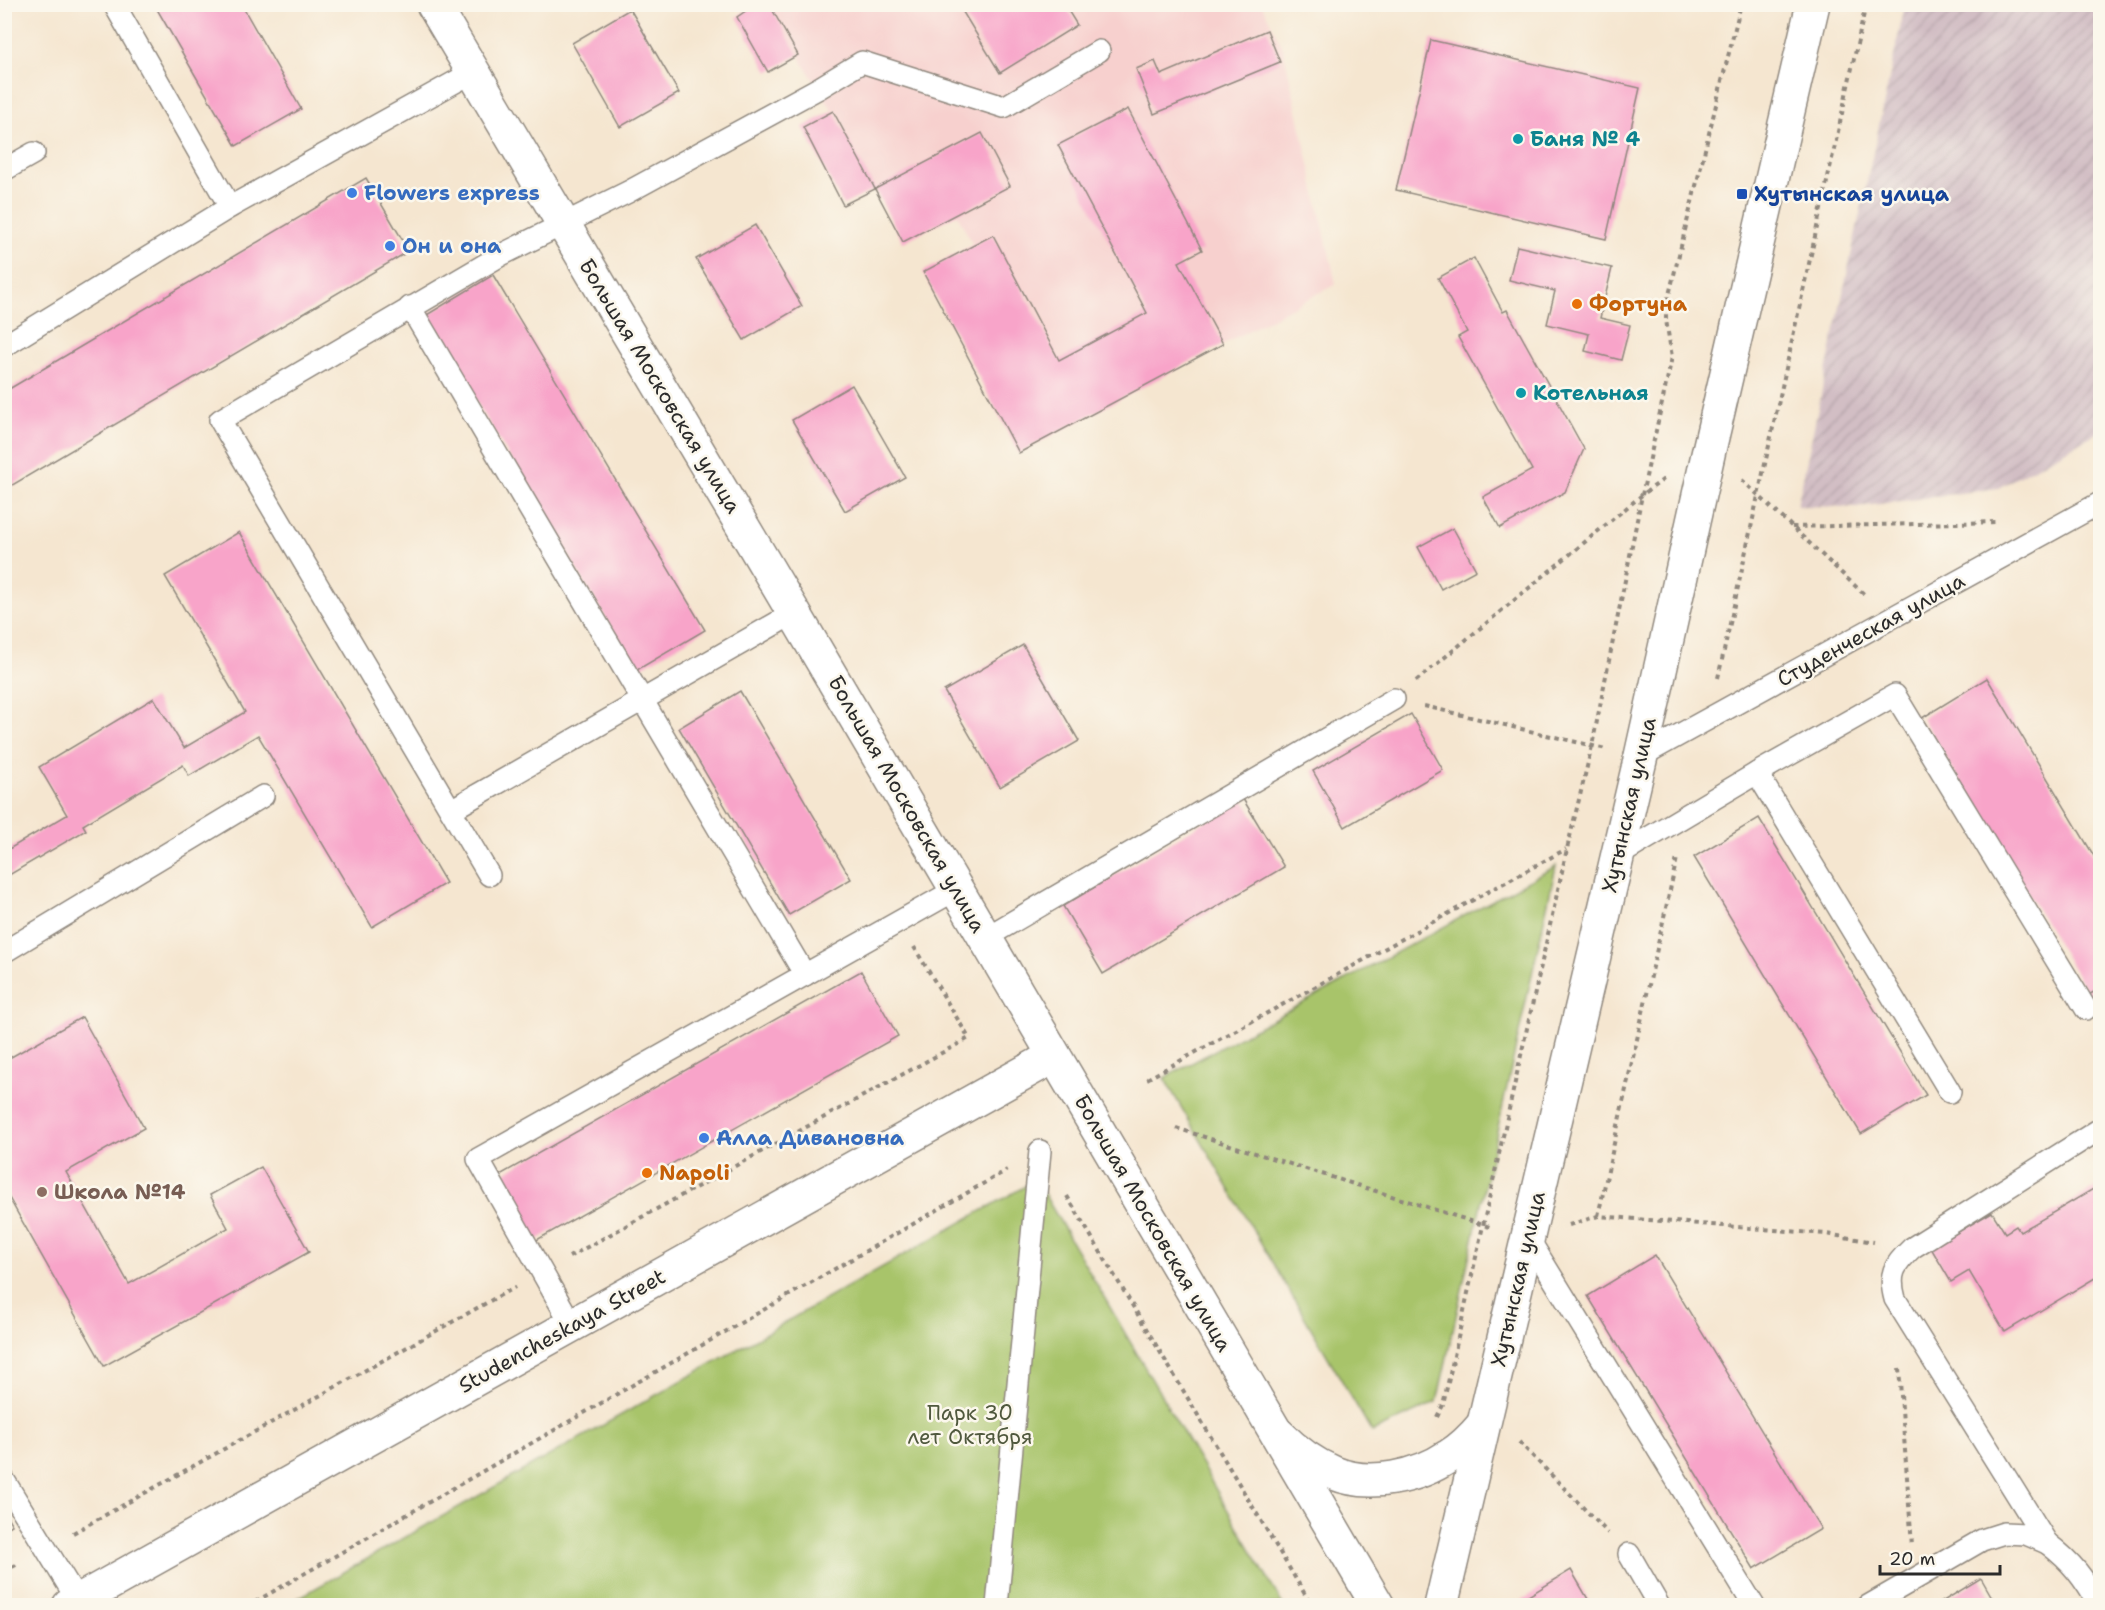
<svg xmlns="http://www.w3.org/2000/svg" width="2105" height="1610" viewBox="0 0 2105 1610" font-family="'Shantell Sans',sans-serif">
  <defs>
    <pattern id="industrial-furrows" width="10" height="10" patternUnits="userSpaceOnUse" patternTransform="scale(1.5)"><rect width="10" height="10" fill="#d2bec4"/><path d="M-1 1l2-2M0 10L10 0M9 11l2-2" fill="none" stroke="#b4a3a9"/></pattern>
  </defs>
  <rect width="100%" height="100%" fill="#fbf7ec"/>
  <filter id="ink" filterUnits="userSpaceOnUse"><feTurbulence type="fractalNoise" baseFrequency=".0167" numOctaves="2"/><feDisplacementMap in="SourceGraphic" scale="12" xChannelSelector="R" yChannelSelector="G"/><feConvolveMatrix kernelMatrix="1 2 1 2 8 2 1 2 1" color-interpolation-filters="sRGB"/></filter>
  <filter id="wash" filterUnits="userSpaceOnUse"><feTurbulence type="fractalNoise" baseFrequency=".008" numOctaves="4" result="noise"/><feDisplacementMap in="SourceGraphic" scale="24" xChannelSelector="R" yChannelSelector="G"/><feGaussianBlur stdDeviation="1.35" result="paint"/><feColorMatrix in="noise" values="0 0 0 0 0 0 0 0 0 0 0 0 0 0 0 0 0 1.4 0 .05"/><feComposite in="paint" operator="in"/></filter>
  <g filter="url(#wash)">
    <rect width="100%" height="100%" fill="#f5e6d0"/>
    <path fill="#f7d0ce" d="M756,4l506,1 21,43 53,236 -317,169 -96,-181 50,-27 -16,-31 -54,28 -28,-52 -32,15 -40,-78 30,-16 -35,-56 -30,17 -31,-55z"/>
    <path fill="url(#industrial-furrows)" d="M1905,5h195v426l-102,57 -141,19 -60,-1z"/>
    <g fill="#a8c46b" stroke="#6a784b" stroke-width="1.5">
      <path d="M1556,866l-119,536 -65,30 -208,-354z"/>
      <path d="M1036,1180l247,425 -999,1z"/>
    </g>
    <g id="blocks">
      <g fill="#f8a4c9">
        <path d="M154,4h87l60,105 -65,37z"/>
        <path d="M756,4h13l29,51 -30,17 -31,-55z"/>
        <path d="M958,4h106l13,21 -77,48z"/>
        <path d="M630,9l49,84 -59,34 -48,-84z"/>
        <path d="M1267,30l13,32 -126,52 -18,-45 19,-8 6,14z"/>
        <path d="M1431,40l209,48 -34,151 -210,-49z"/>
        <path d="M1128,109l74,141 -23,12 44,82 -204,109 -96,-181 70,-37 66,125 88,-47 -89,-168z"/>
        <path d="M833,111l42,78 -32,16 -40,-78z"/>
        <path d="M982,133l28,53 -107,56 -28,-53z"/>
        <path d="M366,178l43,73 -405,239v-98z"/>
        <path d="M755,225l47,81 -58,34 -48,-81z"/>
        <path d="M1517,246l95,22 -12,50 30,7 -9,35 -36,-9 4,-17 -42,-10 8,-33 -46,-11z"/>
        <path d="M1474,258l29,54 4,-2 77,139 -19,43 -65,36 -17,-31 49,-27 -74,-133 9,-5 -29,-54z"/>
        <path d="M493,275l212,355 -68,40 -212,-354z"/>
        <path d="M852,385l53,92 -60,34 -53,-91z"/>
        <path d="M1453,528l23,42 -35,19 -23,-42z"/>
        <path d="M239,532l207,351 -74,44 -114,-192 -69,41 -6,-11 -100,60 3,5 -82,48v-36l5,7 58,-34 -28,-48 115,-69 30,50 61,-36 -80,-136z"/>
        <path d="M1023,645l56,96 -79,46 -56,-96z"/>
        <path d="M1987,678l113,188v122l-11,7 -167,-277z"/>
        <path d="M740,691l111,188 -62,36 -110,-187z"/>
        <path d="M1411,714l32,56 -98,57 -32,-56z"/>
        <path d="M1243,799l41,68 -181,107 -40,-68z"/>
        <path d="M1759,818l167,277 -65,39 -167,-277z"/>
        <path d="M861,971l37,65 -370,209 -37,-65z"/>
        <path d="M82,1017l62,111 -78,44 63,112 99,-56 -18,-33 51,-28 48,85 -205,114 -100,-177v-128z"/>
        <path d="M2100,1185v90l-95,57 -36,-61 -18,11 -20,-34 61,-36 13,21 11,-7 4,6z"/>
        <path d="M1655,1255l166,274 -67,40 -166,-273z"/>
        <path d="M4,1511l8,14 -8,5z"/>
        <path d="M1571,1570l21,36h-80z"/>
        <path d="M1981,1578l16,28h-62z"/>
      </g>
    </g>
  </g>
  <g filter="url(#ink)">
    <use href="#blocks" fill-opacity="0" stroke="#90887e" stroke-width="1.5"/>
    <g fill="none" stroke-linecap="round" stroke-linejoin="round">
      <g stroke="#90887e" stroke-width="24">
        <g id="service">
          <path d="M114,4l116,203"/>
          <path d="M4,170l30,-17"/>
          <path d="M410,307l395,668"/>
          <path d="M4,346l226,-139 243,-135"/>
          <path d="M1641,756l459,-253"/>
          <path d="M1757,773l193,319"/>
          <path d="M451,810l343,-197"/>
          <path d="M1616,857l141,-84 138,-78 191,314"/>
          <path d="M489,875l-269,-455 283,-166 125,-62 191,-104 43,-26 142,45 95,-56"/>
          <path d="M985,938l409,-239"/>
          <path d="M4,952l259,-156"/>
          <path d="M1528,1238l226,368"/>
          <path d="M572,1325l-94,-166 479,-270"/>
          <path d="M4,1480l74,121"/>
          <path d="M1629,1554l30,52"/>
          <path d="M997,1606l43,-455"/>
          <path d="M1868,1606l114,-66 22,-7 22,1 21,9"/>
          <path d="M2100,1606c-17,-29 -27,-43 -53,-63l-152,-244c-7,-25 -1,-34 17,-51l188,-119"/>
        </g>
      </g>
      <g stroke="#90887e" stroke-width="36">
        <g id="tertiary">
          <path d="M1278,1434c17,17 34,30 56,39 36,15 84,4 115,-17 13,-8 24,-19 34,-31"/>
          <path d="M69,1606l985,-550"/>
          <path d="M1441,1606l200,-850 68,-306 104,-446"/>
        </g>
      </g>
      <g stroke="#90887e" stroke-width="36">
        <path id="secondary" d="M433,4l361,609 584,993"/>
      </g>
      <g stroke="#90887e" stroke-width="4" stroke-dasharray="4.5 4.5" stroke-linecap="butt">
        <path d="M1742,480l124,116"/>
        <path d="M1792,527l206,-5"/>
        <path d="M1718,678l148,-674"/>
        <path d="M1416,681l226,-186 22,-16"/>
        <path d="M1424,706l182,43"/>
        <path d="M1147,1079l419,-230"/>
        <path d="M1176,1128l317,100"/>
        <path d="M1067,1196l245,410"/>
        <path d="M1598,1216l79,-358"/>
        <path d="M1569,1225l29,-9 228,18 48,8"/>
        <path d="M569,1257l400,-219 -55,-91"/>
        <path d="M1899,1368l13,178"/>
        <path d="M1437,1417l6,-12 124,-556 25,-103 50,-251 30,-138 -6,-37v-13l75,-303"/>
        <path d="M1519,1442l89,91"/>
        <path d="M73,1533l442,-246"/>
        <path d="M4,1571l16,-8"/>
        <path d="M248,1606l759,-436"/>
      </g>
      <use href="#service" stroke="#fff" stroke-width="21"/>
      <use href="#tertiary" stroke="#fff" stroke-width="33"/>
      <use href="#secondary" stroke="#fff" stroke-width="33"/>
    </g>
  </g>
  <g fill="#0f9aa8" stroke="#fbf7ec" stroke-width="2">
    <circle cx="1518" cy="139" r="6"/>
    <circle cx="1521" cy="393" r="6"/>
  </g>
  <g fill="#3f7fe0" stroke="#fbf7ec" stroke-width="2">
    <circle cx="352" cy="193" r="6"/>
    <circle cx="390" cy="246" r="6"/>
    <circle cx="704" cy="1138" r="6"/>
  </g>
  <rect fill="#1a4fb4" stroke="#fbf7ec" stroke-width="2" x="1736" y="188" width="12" height="12" rx="3"/>
  <g fill="#e8710a" stroke="#fbf7ec" stroke-width="2">
    <circle cx="1577" cy="304" r="6"/>
    <circle cx="647" cy="1173" r="6"/>
  </g>
  <circle fill="#8d6e63" stroke="#fbf7ec" stroke-width="2" cx="42" cy="1192" r="6"/>
  <g text-anchor="middle" dominant-baseline="central" stroke-width="5" stroke-linejoin="round" paint-order="stroke">
    <g font-size="21" font-weight="bold" fill="#0d838f" stroke="#fbf7ec" text-anchor="start">
      <text x="1530" y="139">Баня № 4</text>
      <text x="1533" y="393">Котельная</text>
    </g>
    <g font-size="21" font-weight="bold" fill="#366cbe" stroke="#fbf7ec" text-anchor="start">
      <text x="364" y="193">Flowers express</text>
      <text x="402" y="246">Он и она</text>
      <text x="716" y="1138">Алла Дивановна</text>
    </g>
    <g font-size="21" font-weight="bold" fill="#164399" stroke="#fbf7ec" text-anchor="start">
      <text x="1754" y="194">Хутынская улица</text>
    </g>
    <g font-size="21" font-weight="bold" fill="#c56008" stroke="#fbf7ec" text-anchor="start">
      <text x="1589" y="304">Фортуна</text>
      <text x="659" y="1173">Napoli</text>
    </g>
    <g font-size="21" fill="#2b2b2b" stroke="#fbf7ec">
      <text transform="translate(660 386) rotate(59)">Большая Московская улица</text>
      <text transform="translate(1871 630) rotate(-29)">Студенческая улица</text>
      <text transform="translate(907 804) rotate(60)">Большая Московская улица</text>
      <text transform="translate(1629 805) rotate(-77)">Хутынская улица</text>
      <text transform="translate(1153 1223) rotate(60)">Большая Московская улица</text>
      <text transform="translate(1518 1279) rotate(-77)">Хутынская улица</text>
      <text transform="translate(562 1331) rotate(-29)">Studencheskaya Street</text>
    </g>
    <g font-size="21" font-weight="bold" fill="#785e54" stroke="#fbf7ec" text-anchor="start">
      <text x="54" y="1192">Школа №14</text>
    </g>
    <g font-size="21" fill="#50593e" stroke="#fbf7ec">
      <text x="970" y="1413">Парк 30<tspan x="970" dy="24">лет Октября</tspan></text>
    </g>
  </g>
  <rect width="2105" height="1610" fill="none" stroke="#fbf7ec" stroke-width="24"/>
  <path d="M1880 1565v9h120v-9" fill="none" stroke="#2b2b2b" stroke-width="3"/>
  <text x="1889" y="1565" font-size="18" fill="#2b2b2b" stroke="#fbf7ec" stroke-width="4.5" paint-order="stroke">20 m</text>
</svg>
